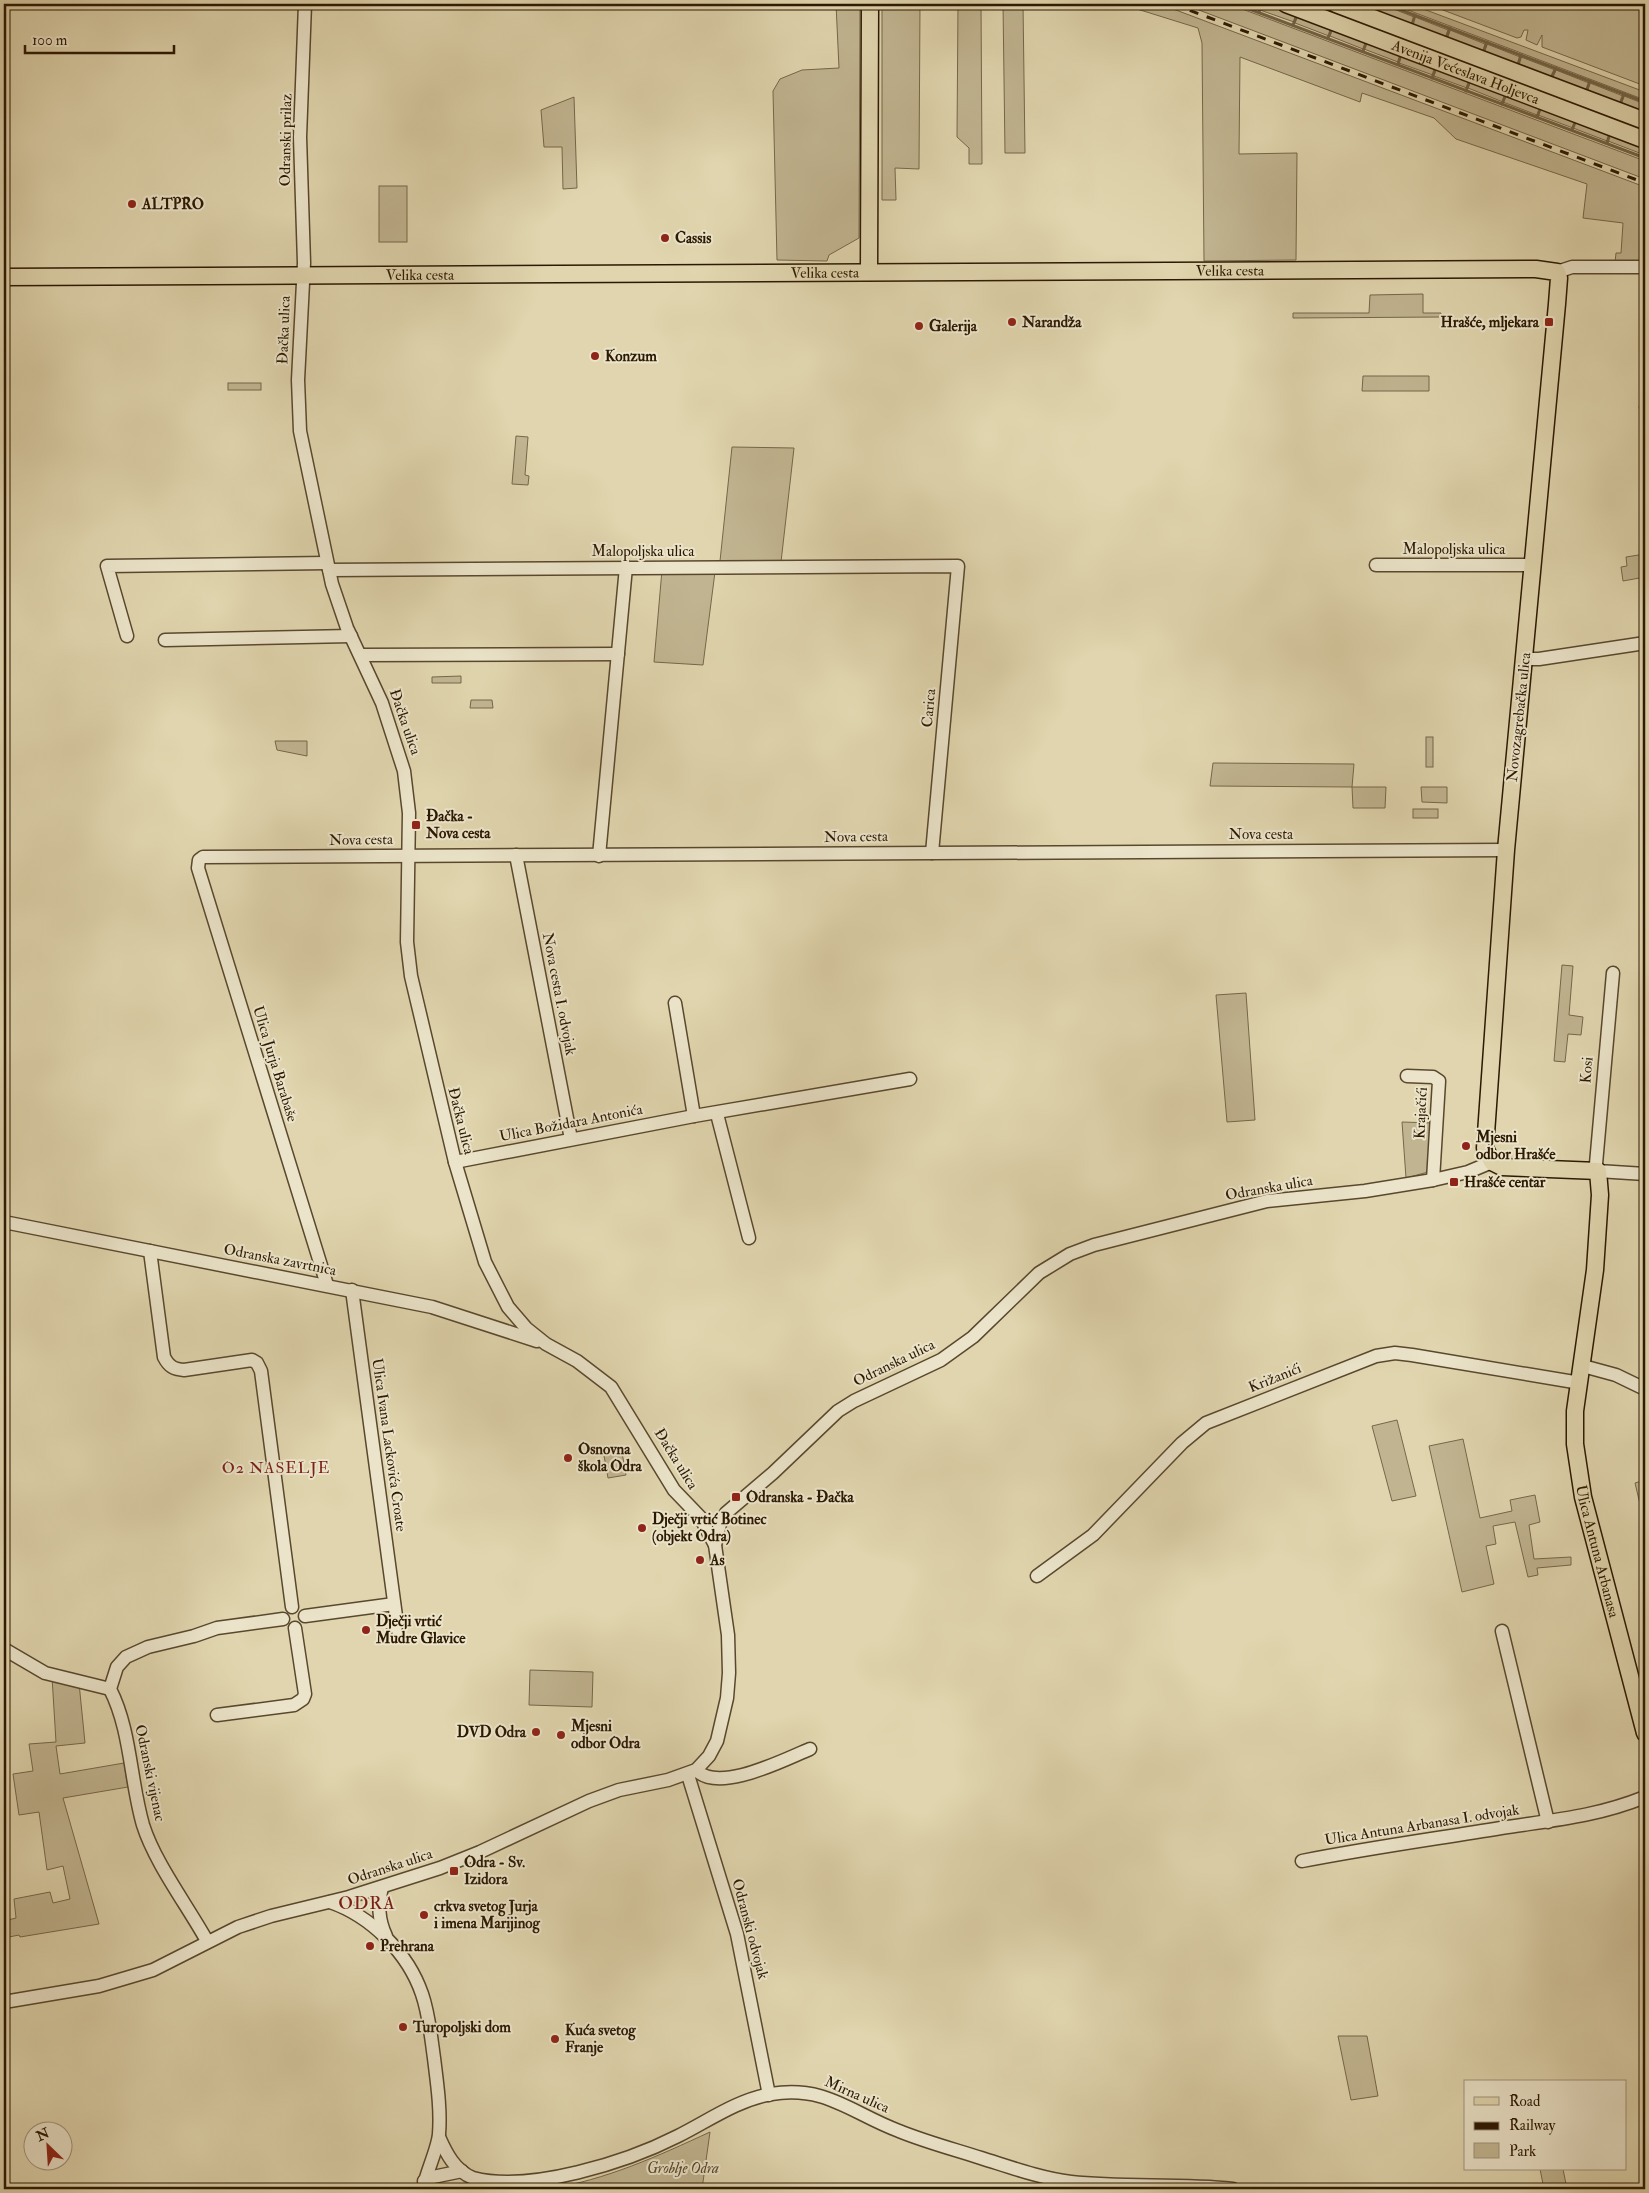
<svg xmlns="http://www.w3.org/2000/svg" width="1649" height="2193" viewBox="0 0 1649 2193" font-family="'IM FELL Double Pica',serif">
  <rect width="100%" height="100%" fill="#e0d5ae"/>
  <filter id="stains"><feTurbulence type="fractalNoise" baseFrequency=".004" numOctaves="4"/><feColorMatrix values="0 0 0 0 .2 0 0 0 0 .09 0 0 0 0 .02 0 0 0 .5 -.17"/></filter>
  <radialGradient id="worn" r=".72"><stop offset=".6" stop-color="#630" stop-opacity="0"/><stop offset="1" stop-color="#630" stop-opacity=".3"/></radialGradient>
  <g fill="#c1b591" stroke="#76674a">
    <path d="M836,4h24l-1,234 -30,17 -2,6 -50,-1 -4,-169 7,-12 22,-9 37,-2z"/>
    <path d="M882,4h38l-1,165 -24,-1 1,32h-14z"/>
    <path d="M958,4h23l1,160h-13v-16l-12,-11z"/>
    <path d="M1003,4h20l2,149h-20z"/>
    <path d="M1121,4h39l485,183v74l-30,1 1,-9h5l2,-30 -40,-5 4,-34 -131,-45 -22,-21 -72,-25 -2,9 -120,-45 -1,97 58,-1 -1,107 -92,1 -2,-218 -4,-15z"/>
    <path d="M1183,4h46l416,157v18z"/>
    <path d="M1262,4h7l27,11 -2,7 -34,-12z"/>
    <path d="M1303,4h17l325,123v6z"/>
    <path d="M1381,4l33,13 -3,8 -32,-12z"/>
    <path d="M1392,4h18l235,88v8z"/>
    <path d="M1427,4h218v82l-103,-39v-12l-5,10 -11,-5 2,-10h-4l-3,7 -4,1z"/>
    <path d="M1298,15l33,13 -2,8 -34,-13z"/>
    <path d="M1415,17l33,13 -3,8 -33,-12z"/>
    <path d="M1333,28l33,13 -3,8 -33,-13z"/>
    <path d="M1450,30l35,14 -2,8 -36,-13z"/>
    <path d="M1367,41l34,13 -3,8 -34,-13z"/>
    <path d="M1487,44l33,13 -3,8 -33,-12z"/>
    <path d="M1402,54l33,13 -2,8 -34,-12z"/>
    <path d="M1521,57l34,13 -4,7 -33,-11z"/>
    <path d="M1437,67l33,13 -3,8 -33,-12z"/>
    <path d="M1556,70l33,13 -3,8 -34,-12z"/>
    <path d="M1471,80l34,13 -2,9 -35,-14z"/>
    <path d="M1590,83l33,13 -4,8 -32,-13z"/>
    <path d="M1507,94l33,13 -3,8 -34,-13z"/>
    <path d="M1624,96l21,8v10l-24,-9z"/>
    <path d="M574,97l3,91 -14,1 -1,-42h-18l-3,-37z"/>
    <path d="M1541,107l34,13 -2,8 -35,-13z"/>
    <path d="M1577,120l33,13 -3,8 -34,-13z"/>
    <path d="M1611,133l33,13 -2,8 -34,-13z"/>
    <rect x="379" y="186" width="28" height="56"/>
    <path d="M1423,294v19h18v4l-148,1v-5h76l1,-18z"/>
    <path d="M1363,376h66v15h-67z"/>
    <rect x="228" y="383" width="33" height="7"/>
    <path d="M1645,405v22l-3,1 -3,-22z"/>
    <path d="M516,436l12,1 -3,38 4,1 -1,9 -16,-1z"/>
    <path d="M732,447l62,1 -13,114 -61,-1z"/>
    <path d="M1645,554v23l-22,4 -2,-14 6,-1 -1,-9z"/>
    <path d="M662,570l53,2 -12,93 -49,-3z"/>
    <path d="M461,676v7h-29v-6z"/>
    <path d="M471,700h21l1,8h-23z"/>
    <rect x="1426" y="737" width="7" height="30"/>
    <path d="M275,741h32v15l-30,-6z"/>
    <path d="M1213,763l141,1 -2,23h34l-1,21h-32l-1,-21 -142,-1z"/>
    <path d="M1421,787h26v16l-25,-1z"/>
    <rect x="1413" y="809" width="25" height="9"/>
    <path d="M1562,965l11,1 -4,49 14,2 -2,18 -13,-1 -3,28 -11,-1z"/>
    <path d="M1246,993l9,127 -28,2 -11,-127z"/>
    <path d="M1402,1122l31,1 -5,49 -22,6z"/>
    <path d="M1397,1420l19,76 -24,5 -20,-75z"/>
    <path d="M1463,1439l17,79 32,-7 -2,-11 25,-5 5,27 -11,3 5,34 37,-2v8l-34,3 1,7 -10,2 -13,-55 -22,4 3,18 -10,2 8,38 -32,8 -33,-146z"/>
    <path d="M621,1447l5,28 -18,3 -5,-28z"/>
    <path d="M1645,1480v45l-10,-42z"/>
    <path d="M530,1670l63,2 -1,35 -63,-2z"/>
    <path d="M52,1677l27,6 6,60 -29,3 4,28 64,-11 4,24 -65,11 36,126 -79,13 -1,-2 -15,3v-17l12,-3 -2,-19 36,-7 3,11 17,-4 -7,-33 -16,4 -8,-58 -20,3 -6,-41 20,-3 -4,-27 27,-2z"/>
    <path d="M4,1836l5,44 -5,1z"/>
    <path d="M1338,2036h29l11,60 -27,4z"/>
    <path d="M710,2132l-8,57h-154c58,-9 110,-33 162,-57z"/>
    <path d="M1540,2169h23l4,20h-23z"/>
  </g>
  <g fill="none" stroke-linecap="round" stroke-linejoin="round">
    <g stroke="#736346" stroke-width="3">
      <path d="M1236,4l409,154"/>
      <path d="M1385,4l260,98"/>
      <path d="M1259,12l3,-8"/>
      <path d="M1378,13l3,-9"/>
      <path d="M1293,25l4,-10"/>
      <path d="M1412,25l3,-10"/>
      <path d="M1328,38l4,-10"/>
      <path d="M1446,39l4,-11"/>
      <path d="M1363,51l4,-10"/>
      <path d="M1483,53l4,-11"/>
      <path d="M1398,64l3,-10"/>
      <path d="M1518,65l3,-10"/>
      <path d="M1432,78l4,-11"/>
      <path d="M1551,78l5,-10"/>
      <path d="M1466,91l4,-11"/>
      <path d="M1586,92l4,-11"/>
      <path d="M1502,104l4,-10"/>
      <path d="M1620,104l4,-10"/>
      <path d="M1537,117l4,-10"/>
      <path d="M1572,130l4,-10"/>
      <path d="M1607,143l3,-10"/>
      <path d="M1642,156l3,-10"/>
    </g>
    <g stroke="#59482d" stroke-width="15">
      <g id="minor">
        <path d="M305,4l-5,133 4,126 -6,117 2,51 32,153 15,44 35,75 22,68 5,42 -2,129 4,34 44,186 30,100 23,45 18,21 20,16 31,17 34,26 63,103 26,27 15,28"/>
        <path d="M1557,272l15,-5h73"/>
        <path d="M1376,565h156"/>
        <path d="M329,570l629,-4 -26,287"/>
        <path d="M127,636l-20,-70 220,-3"/>
        <path d="M165,640l186,-4"/>
        <path d="M361,655l257,-1"/>
        <path d="M1525,659h14l106,-16"/>
        <path d="M516,855l55,284"/>
        <path d="M599,856l27,-289"/>
        <path d="M1613,973l-17,191 2,7 47,3"/>
        <path d="M675,1003l19,113"/>
        <path d="M1407,1076l26,1 6,4 -6,99"/>
        <path d="M717,1114l32,124"/>
        <path d="M455,1162l239,-46 216,-37"/>
        <path d="M4,1222l428,85 105,34"/>
        <path d="M150,1251l14,106c5,10 10,12 20,13l68,-10 5,3 4,8 31,236"/>
        <path d="M327,1285l-129,-417 1,-8 4,-3 1303,-7"/>
        <path d="M352,1290l46,341"/>
        <path d="M1583,1366l33,9 29,14"/>
        <path d="M1037,1576l56,-41 89,-92 24,-20 170,-67 19,-3 17,2 168,28"/>
        <path d="M305,1616l89,-12"/>
        <path d="M1502,1631l46,191"/>
        <path d="M4,1649l41,24 65,16"/>
        <path d="M217,1715l77,-10 9,-6 2,-5 -10,-66"/>
        <path d="M696,1770c23,24 89,-11 114,-21"/>
        <path d="M688,1775l49,159 32,161"/>
        <path d="M1302,1861c66,-13 132,-22 199,-33 52,-8 94,-11 144,-31"/>
        <path d="M382,1887c-4,18 -4,32 4,49"/>
        <path d="M330,1902c41,14 78,51 92,92 7,20 9,43 12,64 3,25 7,51 5,76 -1,14 -13,39 -16,55"/>
        <path d="M207,1941c-20,-36 -52,-78 -64,-116 -13,-45 -12,-95 -33,-136l7,-22 9,-10 22,-10 46,-11 23,-8 66,-9"/>
        <path d="M4,2002l95,-16 54,-16 85,-43 33,-11 78,-19 91,-29 40,-16 109,-51 30,-11 49,-10 28,-10 13,-14 8,-15 10,-43 2,-25 -1,-38 -13,-90 5,-21 6,-11 47,-40 65,-62 16,-10 87,-41 32,-23 66,-64 31,-19 24,-9 173,-44 98,-10 68,-11 35,-8 24,-10"/>
        <path d="M439,2137c7,16 16,34 34,41 57,15 154,-16 205,-42 30,-15 59,-36 93,-42 55,-9 80,19 128,37 27,11 54,18 82,27 29,9 59,20 90,24 54,6 109,1 162,7"/>
        <path d="M424,2181l9,-4 29,-6"/>
      </g>
    </g>
    <g stroke="#2c1902" stroke-width="19">
      <g id="major">
        <path id="s1" d="M1286,4l359,136"/>
        <path d="M1336,4l309,117"/>
        <path d="M869,271l1,-267"/>
        <path id="s2" d="M4,277l1532,-8 21,3 2,6 -2,26 -51,546 -21,298 7,14 10,5 96,4 2,24 -5,75 -20,141v33l8,53 62,236"/>
      </g>
    </g>
    <use href="#minor" stroke="#ebe4ca" stroke-width="12"/>
    <use href="#major" stroke="#e0d5ae" stroke-width="16"/>
    <path stroke="#2c1902" stroke-width="3" stroke-dasharray="9 9" stroke-linecap="butt" d="M1173,4l472,179"/>
  </g>
  <g fill="#8f2418" stroke="#ebe4ca" stroke-width="2">
    <circle cx="132" cy="204" r="5"/>
    <circle cx="665" cy="238" r="5"/>
    <circle cx="1012" cy="322" r="5"/>
    <rect x="1544" y="317" width="10" height="10" rx="2.5"/>
    <circle cx="919" cy="326" r="5"/>
    <circle cx="595" cy="356" r="5"/>
    <rect x="411" y="820" width="10" height="10" rx="2.5"/>
    <circle cx="1466" cy="1146" r="5"/>
    <rect x="1449" y="1177" width="10" height="10" rx="2.5"/>
    <circle cx="568" cy="1458" r="5"/>
    <rect x="731" y="1492" width="10" height="10" rx="2.5"/>
    <circle cx="642" cy="1528" r="5"/>
    <circle cx="700" cy="1560" r="5"/>
    <circle cx="366" cy="1630" r="5"/>
    <circle cx="536" cy="1732" r="5"/>
    <circle cx="561" cy="1735" r="5"/>
    <rect x="449" y="1866" width="10" height="10" rx="2.5"/>
    <circle cx="424" cy="1915" r="5"/>
    <circle cx="370" cy="1946" r="5"/>
    <circle cx="403" cy="2027" r="5"/>
    <circle cx="555" cy="2039" r="5"/>
  </g>
  <g text-anchor="middle" dominant-baseline="central" stroke-width="4" stroke-linejoin="round" paint-order="stroke">
    <g font-size="15" fill="#2c1902" stroke="#ebe4ca">
      <text stroke="none"><textPath href="#s1" startOffset="192">Avenija Većeslava Holjevca</textPath></text>
      <text transform="translate(286 140) rotate(-89)">Odranski prilaz</text>
      <text stroke="none"><textPath href="#s2" startOffset="821">Velika cesta</textPath></text>
      <text stroke="none"><textPath href="#s2" startOffset="1226">Velika cesta</textPath></text>
      <text stroke="none"><textPath href="#s2" startOffset="416">Velika cesta</textPath></text>
      <text transform="translate(284 330) rotate(-88)">Đačka ulica</text>
      <text x="1454" y="549">Malopoljska ulica</text>
      <text x="643" y="551">Malopoljska ulica</text>
      <text transform="translate(929 708) rotate(-85)">Carica</text>
      <text transform="translate(1519 717) rotate(-84)">Novozagrebačka ulica</text>
      <text transform="translate(405 722) rotate(71)">Đačka ulica</text>
      <text x="1261" y="834">Nova cesta</text>
      <text transform="translate(856 837) rotate(-1)">Nova cesta</text>
      <text transform="translate(361 840) rotate(-1)">Nova cesta</text>
      <text transform="translate(559 994) rotate(79)">Nova cesta I. odvojak</text>
      <text transform="translate(275 1064) rotate(73)">Ulica Jurja Barabaše</text>
      <text transform="translate(1587 1070) rotate(-85)">Kosi</text>
      <text transform="translate(1421 1113) rotate(-87)">Krajačići</text>
      <text transform="translate(461 1121) rotate(76)">Đačka ulica</text>
      <text transform="translate(571 1123) rotate(-11)">Ulica Božidara Antonića</text>
      <text transform="translate(1269 1188) rotate(-10)">Odranska ulica</text>
      <text transform="translate(280 1260) rotate(11)">Odranska zavrtnica</text>
      <text transform="translate(894 1363) rotate(-26)">Odranska ulica</text>
      <text transform="translate(1275 1378) rotate(-22)">Križanići</text>
      <text transform="translate(389 1445) rotate(82)">Ulica Ivana Lackovića Croate</text>
      <text transform="translate(676 1459) rotate(58)">Đačka ulica</text>
      <text stroke="none"><textPath href="#s2" startOffset="2940">Ulica Antuna Arbanasa</textPath></text>
      <text transform="translate(150 1773) rotate(78)">Odranski vijenac</text>
      <text transform="translate(1422 1825) rotate(-9)">Ulica Antuna Arbanasa I. odvojak</text>
      <text transform="translate(390 1867) rotate(-18)">Odranska ulica</text>
      <text transform="translate(750 1929) rotate(75)">Odranski odvojak</text>
      <text transform="translate(857 2095) rotate(24)">Mirna ulica</text>
    </g>
    <g font-size="15" font-weight="bold" fill="#2c1902" stroke="#ebe4ca" text-anchor="start">
      <text x="142" y="204">ALTPRO</text>
      <text x="675" y="238">Cassis</text>
      <text x="1022" y="322">Narandža</text>
      <text x="1539" y="322" text-anchor="end">Hrašće, mljekara</text>
      <text x="929" y="326">Galerija</text>
      <text x="605" y="356">Konzum</text>
      <text x="426" y="816">Đačka -<tspan x="426" dy="17">Nova cesta</tspan></text>
      <text x="1476" y="1137">Mjesni<tspan x="1476" dy="17">odbor Hrašće</tspan></text>
      <text x="1464" y="1182">Hrašće centar</text>
      <text x="578" y="1449">Osnovna<tspan x="578" dy="17">škola Odra</tspan></text>
      <text x="746" y="1497">Odranska - Đačka</text>
      <text x="652" y="1519">Dječji vrtić Botinec<tspan x="652" dy="17">(objekt Odra)</tspan></text>
      <text x="710" y="1560">As</text>
      <text x="376" y="1621">Dječji vrtić<tspan x="376" dy="17">Mudre Glavice</tspan></text>
      <text x="571" y="1726">Mjesni<tspan x="571" dy="17">odbor Odra</tspan></text>
      <text x="526" y="1732" text-anchor="end">DVD Odra</text>
      <text x="464" y="1862">Odra - Sv.<tspan x="464" dy="17">Izidora</tspan></text>
      <text x="434" y="1906">crkva svetog Jurja<tspan x="434" dy="17">i imena Marijinog</tspan></text>
      <text x="380" y="1946">Prehrana</text>
      <text x="413" y="2027">Turopoljski dom</text>
      <text x="565" y="2030">Kuća svetog<tspan x="565" dy="17">Franje</tspan></text>
    </g>
    <g font-size="15" font-style="italic" fill="#59482d" stroke="#ebe4ca">
      <text x="683" y="2168">Groblje Odra</text>
    </g>
    <g font-size="16" letter-spacing="1" fill="#7a1f14" stroke="#ebe4ca">
      <text x="276" y="1468">O2 NASELJE</text>
    </g>
    <g font-size="18" letter-spacing="1" fill="#7a1f14" stroke="#ebe4ca">
      <text x="367" y="1903">ODRA</text>
    </g>
  </g>
  <rect width="1649" height="2193" fill="none" stroke="#e0d5ae" stroke-width="20"/>
  <rect x="5" y="5" width="1639" height="2183" fill="none" stroke="#2c1902" stroke-width="2.5"/>
  <rect x="10" y="10" width="1629" height="2173" fill="none" stroke="#2c1902"/>
  <rect x="1464" y="2080" width="162" height="90" fill="#ebe4ca" stroke="#9f937a"/>
  <rect x="1474" y="2097" width="25" height="8" fill="#e0d5ae" stroke="#9f937a"/>
  <text x="1509" y="2106" font-size="15" fill="#2c1902">Road</text>
  <rect x="1474" y="2122" width="25" height="8" fill="#2c1902" stroke="#9f937a"/>
  <text x="1509" y="2130" font-size="15" fill="#2c1902">Railway</text>
  <rect x="1474" y="2143" width="25" height="15" fill="#c1b591" stroke="#9f937a"/>
  <text x="1509" y="2156" font-size="15" fill="#2c1902">Park</text>
  <g transform="translate(48 2146) rotate(335)"><circle r="24" fill="#ebe4ca" stroke="#9f937a"/>
  <path d="M0-4L9 19L0 12L-9 19Z" fill="#8f2418"/>
  <text y="-8" font-size="14" font-weight="bold" text-anchor="middle" fill="#2c1902">N</text>
  </g>
  <path d="M25 45v8h149v-8" fill="none" stroke="#2c1902" stroke-width="2.5"/>
  <text x="32" y="45" font-size="15" fill="#2c1902" stroke="#ebe4ca" stroke-width="4" paint-order="stroke">100 m</text>
  <rect width="100%" height="100%" filter="url(#stains)"/>
  <rect width="100%" height="100%" fill="url(#worn)"/>
</svg>
